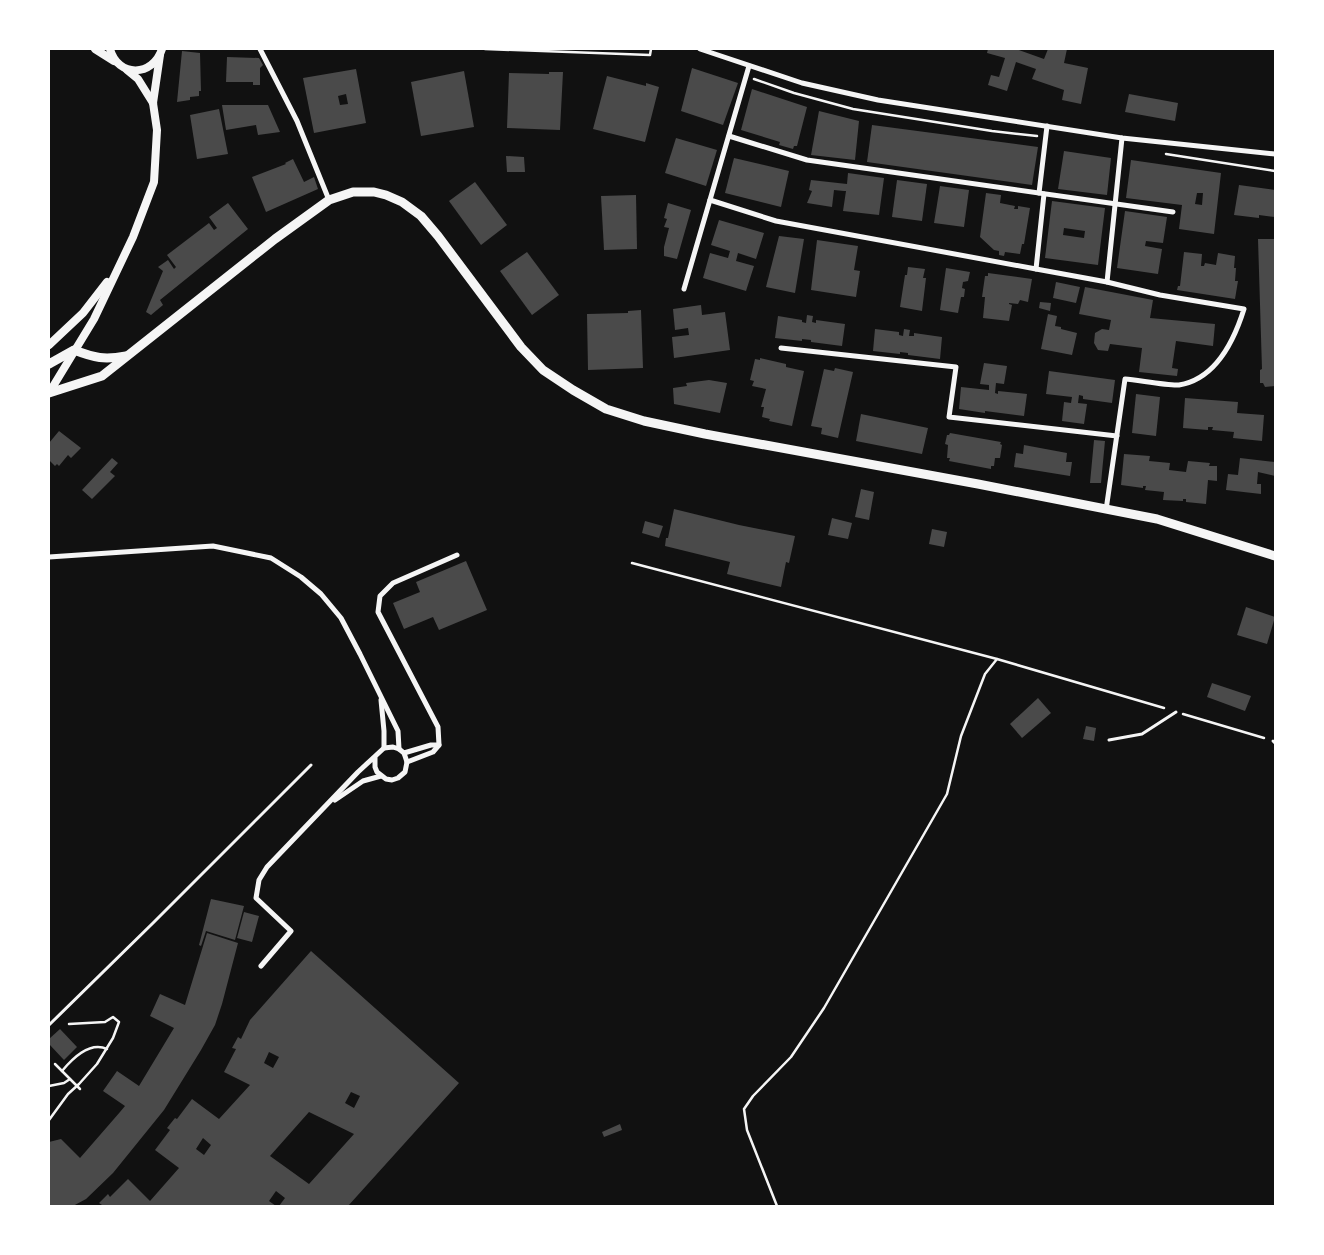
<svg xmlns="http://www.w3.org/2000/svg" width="1324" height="1255" viewBox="0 0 1324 1255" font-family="'DejaVu Sans',sans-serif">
  <rect width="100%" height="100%" fill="#111"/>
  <g fill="#4a4a4a" fill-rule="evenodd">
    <path d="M988,49h28l28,10 4,-10h19l-3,14 24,5 -7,36 -19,-4 2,-10 -32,-11 4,-10 -20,-7 -9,29 -19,-6 3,-10 8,2 6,-19 -18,-5z"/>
    <path d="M182,51l18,2 1,38h-2v5l-9,1v3l-13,2z"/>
    <path d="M227,57l32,1 4,7 -3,3v17h-7v-3h-27z"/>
    <path d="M692,68l46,15 -15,42 -42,-14z"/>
    <path d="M356,69l10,54 -52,10 -11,-55zM346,94l2,10 -8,1 -2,-9z"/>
    <path d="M464,71l10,56 -53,9 -10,-54z"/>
    <path d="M549,72h14l-3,58 -53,-2 2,-55 40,1z"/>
    <path d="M607,76l39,10v-3l13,4 -14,55 -52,-13z"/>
    <path d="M752,89l55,18 -10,39h-3l-1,3 -14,-4 1,-3 -39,-12z"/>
    <path d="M1129,94l49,9 -3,18 -50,-9z"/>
    <path d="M222,105h46l12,27 -22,3 -2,-10 -30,5z"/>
    <path d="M219,109l9,45 -31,5 -7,-44z"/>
    <path d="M819,111l40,10 -4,39 -44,-5z"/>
    <path d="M872,125l166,22 -6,38 -165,-23z"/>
    <path d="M676,138l41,12 -11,36 -41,-13z"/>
    <path d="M1064,151l47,7 -4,37 -49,-6z"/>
    <path d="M506,156l18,1 1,15h-18z"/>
    <path d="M734,158l55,13 -8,36 -56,-14z"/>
    <path d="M293,159l11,23 10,-5 4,12 -52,23 -14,-35 34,-13 -1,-1z"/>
    <path d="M1131,160l90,13 -7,61 -35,-5 3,-24 -56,-7zM1197,193h6l-1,12 -7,-1z"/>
    <path d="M848,173l36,5 -5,37 -36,-4 3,-20h-2l-10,-1 -2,17 -25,-4 5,-12 -3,-1 2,-10 36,4z"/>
    <path d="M897,180l30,4 -5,37 -30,-4z"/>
    <path d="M475,182l32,43 -26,20 -32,-44z"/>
    <path d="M1239,185l36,5v27l-16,-2v3l-25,-3z"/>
    <path d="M940,186l29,4 -5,37 -30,-4z"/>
    <path d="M986,193l15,2 -1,8 15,3 -1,3h4v-3l12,2 -6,36h-2l-2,10 -15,-2 -1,4 -5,-1v-4l-5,-1 -14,-13z"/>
    <path d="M636,195l1,54 -33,1 -3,-54z"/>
    <path d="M1052,201l53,7 -7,57 -53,-7zM1064,228l21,3 -1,7 -21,-3z"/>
    <path d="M228,203l20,26 -88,71 3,5 -12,10 -5,-3 17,-41 -5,-4 10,-7 6,9 2,-2 -9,-12 42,-32 5,7 3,-2 -8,-11z"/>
    <path d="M668,203l23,7 -14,49 -13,-3v-9l5,-19 -5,-1 3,-8 -3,-1z"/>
    <path d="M1125,211l42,6 -4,26 -17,-2 -1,5 17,3 -4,25 -41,-6z"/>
    <path d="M719,220l45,13 -8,26 -18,-6 -2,8 18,5 -8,25 -43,-13 7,-25 18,5 2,-7 -19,-6z"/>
    <path d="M779,236l25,3 -9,54 -29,-6z"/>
    <path d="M1258,239h17v147l-10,1 -2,-4h-3v-13l2,-1z"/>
    <path d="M817,240l41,6 -4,24 6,1 -4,26 -45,-7z"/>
    <path d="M527,252l32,43 -27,20 -32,-44z"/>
    <path d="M1184,252l18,2 -1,12h3l1,-3 11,2 2,-12 17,3 -1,12h2l-1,13h3l-3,18 -58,-9 1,-4h2z"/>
    <path d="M908,267l17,2 -2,9h3l-4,33 -22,-4 5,-32h2z"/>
    <path d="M946,268l24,4 -2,9 -5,1 -1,6 3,1 -1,8h-3l-3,16 -18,-3z"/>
    <path d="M988,273l44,6 -4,23 -8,-2 -2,4 -9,-1v1l3,1 -3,16 -26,-3 2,-21h-3l3,-21h3z"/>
    <path d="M1056,282l24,5 -4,16 -23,-5z"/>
    <path d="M1085,287l68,13 -3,18 65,6 -2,22 -37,-5 -4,27 6,1 -1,7 -38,-4 3,-24 -32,-4 -2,7 -10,-1 -4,-7 1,-10 7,-4 7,1 2,-10 -32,-6z"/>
    <path d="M1040,302l11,1 -1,8 -11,-3z"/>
    <path d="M701,305l1,10 23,-3 5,38 -56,8 -2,-21 17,-2 -1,-7 -13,2 -2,-21z"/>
    <path d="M641,310l2,58 -55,2 -1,-56 41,-1v-2z"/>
    <path d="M1048,314l9,2 -2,10 6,1v2l16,4 -5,22 -31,-6z"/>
    <path d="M807,315l6,1 -1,6 4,1v-3l29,4 -3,22 -31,-4v-2l-9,-1v2l-27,-3 3,-22 24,4v2l4,1z"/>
    <path d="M875,329l24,3v3l4,1 1,-7 6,1 -1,6h5v-3l28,4 -2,22 -32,-4v-2l-8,-1v2l-27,-3z"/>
    <path d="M760,358l26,6v3l18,4 -12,55 -23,-5 1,-2 -8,-2 2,-10h-3l5,-18 -14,-3 2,-5 -4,-1 5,-21 5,1z"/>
    <path d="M984,363l23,3 -3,18 -8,-1 -1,10 3,1v-3l29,3 -3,22 -39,-5v2l-26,-4 2,-22 28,3v-5l-9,-1z"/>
    <path d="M835,368l18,4 -15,66 -17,-4 1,-6 -11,-2 13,-57 10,2z"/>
    <path d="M1049,371l66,9 -3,23 -29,-4v-3l-4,-1 -1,8 9,1 -3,20 -22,-3 2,-19 7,1 1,-6 -26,-3z"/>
    <path d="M709,380l18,3 -7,30 -46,-9 -1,-16 14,-2 -1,-3z"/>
    <path d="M1136,394l24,3 -4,39 -24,-3z"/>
    <path d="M1185,398l53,4 -1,11 27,2 -2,26 -29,-3 1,-6 -22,-2 1,-3h-5v3l-25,-2z"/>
    <path d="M861,414l67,14 -6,26 -66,-13z"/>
    <path d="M59,431l22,17 -10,10 -3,-3 -9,11 -2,-2 -2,2 -6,-6v-17z"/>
    <path d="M950,433l51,9 -1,2 2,1 -2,13h-5l-1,8h-3v3l-42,-8 1,-3h-3l1,-13 -3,-1 2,-9h2z"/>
    <path d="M1094,440l11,1 -4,42h-11z"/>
    <path d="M1024,445l43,8 -1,9h6l-2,14 -56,-9 2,-14 7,1z"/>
    <path d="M1124,454l26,2 -1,5 21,2 -1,7 17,2 2,-11 22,2 -1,3h8v15l-9,-1 -2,24 -20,-2v-3h-3v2l-20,-1 1,-8 -19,-2 1,-4h-3v2l-22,-3z"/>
    <path d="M112,458l6,5 -8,9 5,4 -23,23 -10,-9z"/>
    <path d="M1240,458l35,4v14l-17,-4 -1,12h4v10l-35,-4 2,-16 10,1z"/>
    <path d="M861,489l13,3 -5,28 -14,-3z"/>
    <path d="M674,509l65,16 56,11 -6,27 -3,-1 -5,25 -54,-13 3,-12 -65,-16 1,-8h2z"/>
    <path d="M832,518l20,5 -4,16 -20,-4z"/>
    <path d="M645,521l18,5 -4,12 -17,-5z"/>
    <path d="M932,529l15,3 -3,15 -15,-3z"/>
    <path d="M466,561l21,49 -48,20 -6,-13 -29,12 -11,-26 27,-11 -4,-10z"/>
    <path d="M1246,607l29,10 -8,27 -30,-9z"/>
    <path d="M1212,683l39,13 -6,15 -38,-14z"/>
    <path d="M1038,698l13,15 -29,25 -12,-14z"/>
    <path d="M1086,726l10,2 -2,13 -11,-2z"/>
    <path d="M211,899l33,7 -9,34 -29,-9 -5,15 -2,-1z"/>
    <path d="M244,912l15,4 -7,26 -15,-4z"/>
    <path d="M207,933l31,10 -16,61 -7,21 -14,25 -37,60 -51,63 -27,26 -13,7h-24v-64l12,-3 19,19 40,-46 5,-6 -22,-15 14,-20 22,15 35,-58 -24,-12 10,-22 25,11z"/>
    <path d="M311,951l148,132 -111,123h-69l6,-8 -9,-7 -7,10 7,5h-175l1,-1 -3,-2 9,-9 2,3 18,-18 22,22 29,-33 -24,-18 15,-20 -3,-2 8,-10 2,1 15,-20 27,20 31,-34 -26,-13 12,-23 -4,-1 6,-11 3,2 9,-19zM269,1052l10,5 -6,11 -9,-5zM351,1092l9,4 -6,12 -9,-5zM309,1112l45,22 -45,50 -39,-28zM203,1138l8,7 -7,10 -8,-6z"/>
    <path d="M60,1029l17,18 -13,13 -15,-16v-5z"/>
    <path d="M620,1124l2,6 -18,7 -2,-5z"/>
  </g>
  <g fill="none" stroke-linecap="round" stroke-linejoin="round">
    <g stroke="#f5f5f5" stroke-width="2.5">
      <path d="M485,49l165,6 1,-6"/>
      <path d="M754,79l40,14 59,16 139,22 45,5"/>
      <path d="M1166,154l109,17"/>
      <path d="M632,563l365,96 167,49"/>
      <path d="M1183,714l81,24"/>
      <path d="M55,1064l25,25"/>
      <path d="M62,1071c10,-12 27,-30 45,-22"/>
      <path d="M49,1086l15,-3 6,-4"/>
      <path d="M49,1120l19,-26 11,-10 18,-20 16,-26 6,-16 -6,-5 -8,5 -36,2"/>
      <path d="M777,1206l-30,-76 -3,-21 9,-13 38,-39 33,-49 123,-214 14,-58 24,-62 12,-15"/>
    </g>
    <g stroke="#f5f5f5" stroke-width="3">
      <path d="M1109,740l33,-6 34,-22"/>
      <path d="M1273,741l2,2"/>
      <path d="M49,1025l104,-102 158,-158"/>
    </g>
    <g stroke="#f5f5f5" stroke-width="5">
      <path d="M260,49l37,72 32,79"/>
      <path d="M700,49l102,34 76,17 244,38 153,16"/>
      <path d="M729,136l78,24 366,52"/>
      <path d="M1039,193l8,-67"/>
      <path d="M710,200l66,21 260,48 71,13 53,13 84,14c-10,32 -28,70 -65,76 -11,1 -41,-5 -54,-6l-19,131"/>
      <path d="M1036,269l8,-75"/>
      <path d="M1107,282l15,-144"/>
      <path d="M684,289l65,-223"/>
      <path d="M781,348l175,19 -7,50 168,19"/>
      <path d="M49,557l164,-11 58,12 30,19 20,17 20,24 19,36 38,77 1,18"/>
      <path d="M381,700l3,31v17"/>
      <path d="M404,753l27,-8h8"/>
      <path d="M407,762l26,-10 6,-7 -1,-18 -60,-115 2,-16 13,-13 64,-28"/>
      <path d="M335,800l28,-19 18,-5"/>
      <path d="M261,966l30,-35 -35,-33 3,-18 8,-13 91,-95 26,-24 9,-1 6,2 5,4 3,9 -2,10 -7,6 -6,2 -6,-1 -9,-7 -2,-5v-10"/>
    </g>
    <g stroke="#f5f5f5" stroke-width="8">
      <path d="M95,49l19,12"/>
      <path d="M110,49c8,29 43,28 52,0"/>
      <path d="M127,70l11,9 15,24"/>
      <path d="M49,345l34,-32 24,-31"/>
      <path d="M49,393l45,-74 39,-82 21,-55 3,-52 -4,-27 7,-48"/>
    </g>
    <g stroke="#f5f5f5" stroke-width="9">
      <path d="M49,364l25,-14c21,8 30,10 52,6"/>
      <path d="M49,393l53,-17 173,-137 54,-39 24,-8h21l12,3 16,7 19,14 17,20 83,111 22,23 30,20 33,19 38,12 61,13 273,50 179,35 118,37"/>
    </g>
  </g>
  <rect width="1324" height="1255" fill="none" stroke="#ffffff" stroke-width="100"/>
</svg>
